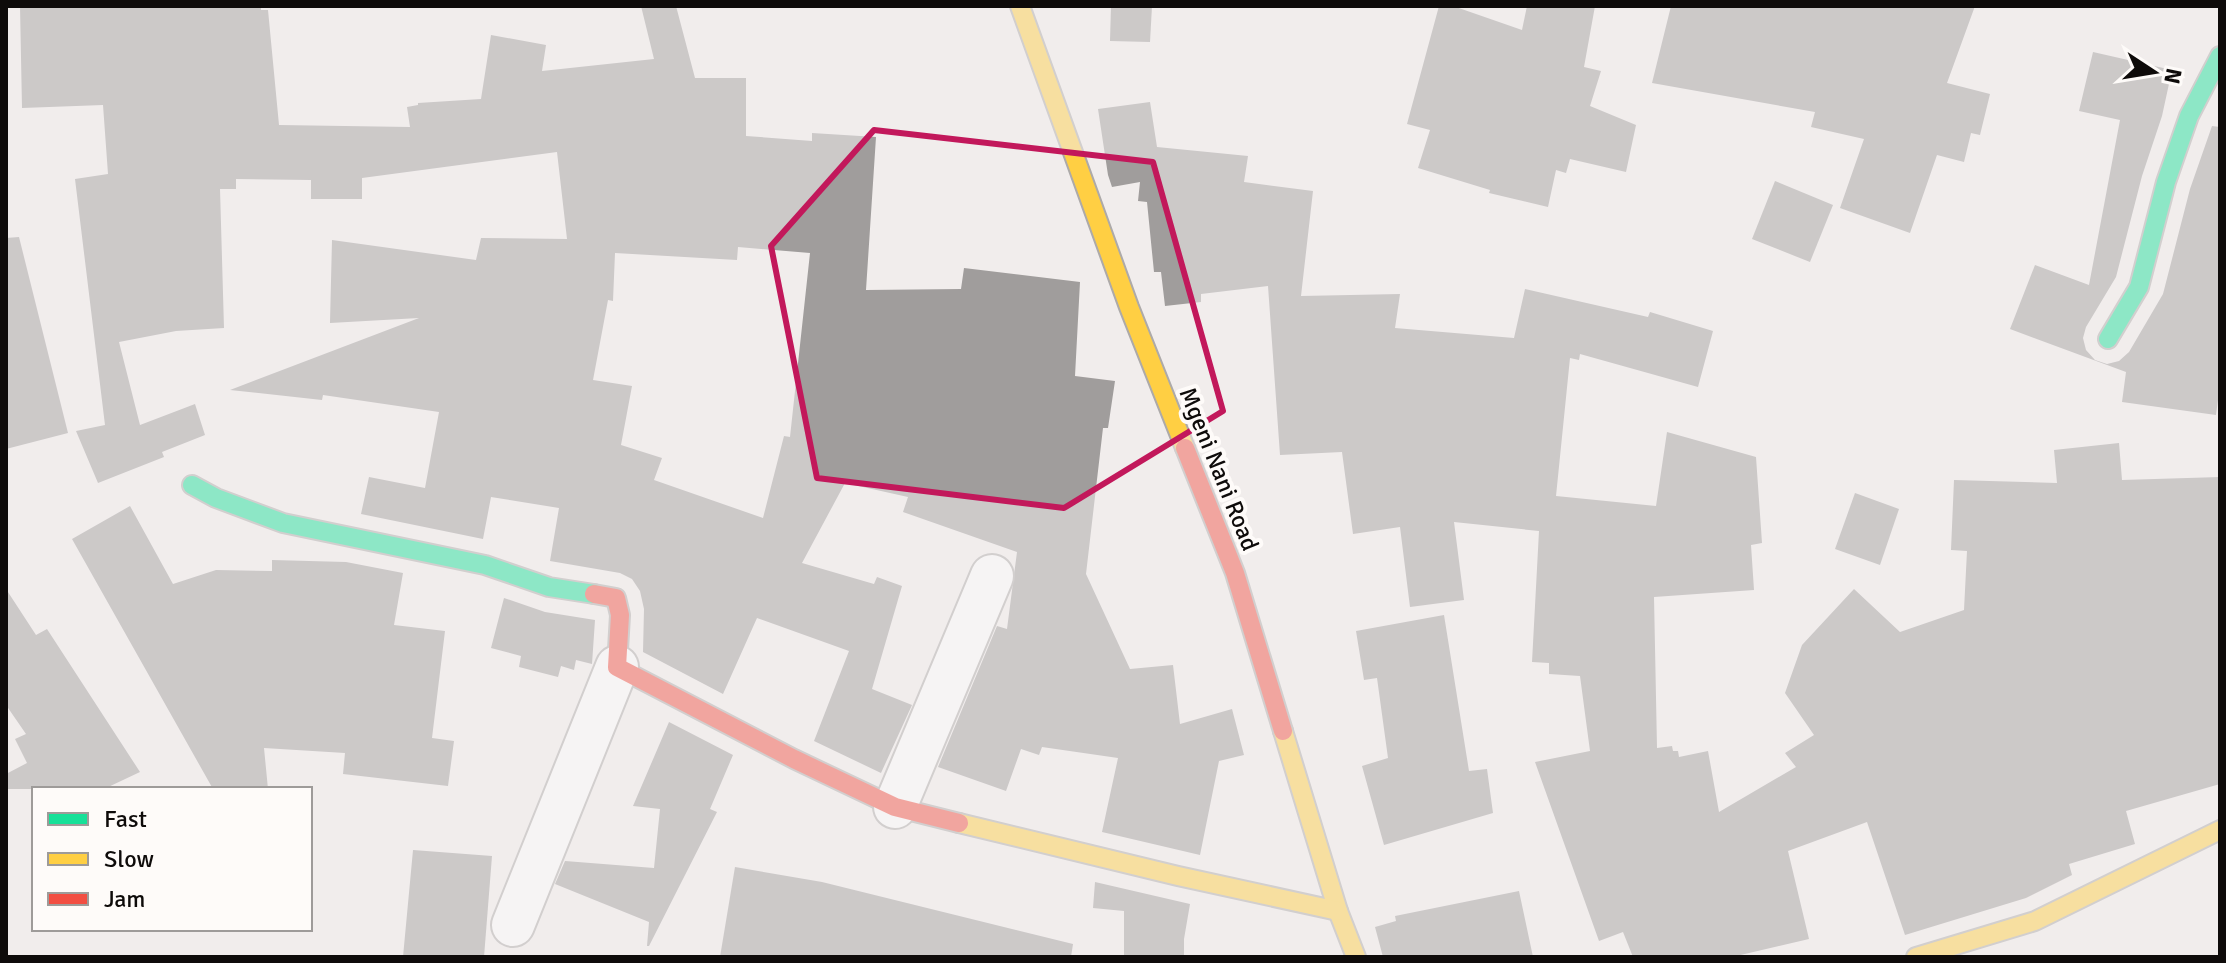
<svg xmlns="http://www.w3.org/2000/svg" width="2226" height="963" viewBox="0 0 2226 963" font-family="Signika,sans-serif">
  <rect width="100%" height="100%" fill="#f1edec"/>
  <g fill="#a09d9c" fill-rule="evenodd">
    <path d="M20,6h241v4h7l11,115 131,2 -3,-20 11,-2v-2l63,-4 10,-64 55,10 -4,26 112,-12 -13,-53h35l19,72h51v58l66,5v-8l64,4 -10,153 95,-1 3,-21 116,14 -5,94 40,5 -7,47h-5l-17,146 44,95 43,-4 7,59 52,-15 12,46 -25,6 -19,94 -98,-23 16,-74 -76,-11 -3,8 -18,-6 -15,42 -68,-24 59,-141 10,3 10,-77 -114,-40 5,-15 -63,-14 -43,80 72,21 3,-7 25,9 -30,103 40,16 -31,68 -67,-32 35,-90 -92,-33 -34,76 -80,-42 1,-43 -4,-18 -8,-12 -12,-6 -70,-12 9,-53 -68,-11 -8,42 -122,-25 8,-37 56,11 14,-76 -116,-17 -1,5 -92,-10 189,-72 -89,5 2,-83 144,20 5,-22 86,1 -10,-87 -195,26v21h-51v-19l-75,-1v10h-16l4,139 -48,3 -57,11 21,83 55,-21 10,31 -43,17 2,5 -66,26 -22,-52 29,-6 -30,-246 33,-5 -5,-69 -81,3zM738,247l72,6 -20,184 -6,-1 -21,82 -109,-38 8,-22 -41,-13 11,-59 -39,-6 15,-80 5,1 2,-48 122,7z"/>
    <path d="M1111,6h41l-2,36 -40,-1z"/>
    <path d="M1439,6h14l69,24 5,-24h68l-11,61 17,4 -11,35 46,19 -10,47 -56,-13 -4,14 -10,-3 -8,37 -59,-14 1,-3 -72,-22 12,-38 -23,-6z"/>
    <path d="M1671,6h304l-28,77 43,11 -10,41 -9,-2 -7,29 -27,-7 -27,78 -70,-25 24,-69 -53,-12 4,-15 -163,-29z"/>
    <path d="M2093,52l79,18 -10,46 -20,60 -26,101 -30,50 -3,11 3,12 9,10 12,4 12,-3 10,-9 34,-58 27,-105 22,-63 8,1v258l-4,30 -94,-13 4,-30 -116,-43 25,-64 54,20 31,-165 -41,-9z"/>
    <path d="M1150,102l7,45 91,9 -4,26 69,9 -12,105 99,-2 -5,34 119,10 11,-49 123,28 2,-5 63,19 -15,56 -118,-33 -1,6 -9,-2 -14,138 100,10 11,-74 89,25 6,86 -11,2 3,45 -100,7 3,151 15,-2 1,5h5l1,6 29,-6 11,61 77,-45 -11,-14 29,-18 -29,-42 17,-48 52,-56 46,43 64,-22 3,-59 -16,-1 3,-70 103,3 -3,-33 65,-7 3,37 98,-3v307l-94,27 9,33 -66,20 3,11 -46,23 -121,37 -38,-113 -79,29 21,88 -77,18h-99l-10,-25 -24,9 -64,-179 55,-11 -10,-75 -31,-2v-11l-17,-1 7,-131 -85,-9 10,78 -54,7 -10,-80 -47,7 -11,-82 -62,3 -12,-169 -67,8v8l-36,4 -4,-34h-7l-7,-70 -9,-1 2,-19 -28,5 -4,-12 -10,-66z"/>
    <path d="M1775,181l58,24 -23,57 -58,-23z"/>
    <path d="M19,237l49,196 -62,16v-211z"/>
    <path d="M1855,493l44,16 -19,56 -45,-16z"/>
    <path d="M130,506l43,78 43,-14 56,1v-11l74,2 57,11 -9,52 51,6 -13,107 22,3 -6,45 -105,-12 2,-21 -81,-5 4,41h-55l-141,-250z"/>
    <path d="M6,589l30,46 11,-6 93,143 -36,17h-98v-15l21,-11 -12,-24 11,-5 -20,-29z"/>
    <path d="M504,598l41,14 50,8 -3,44 -16,-4 -2,10 -13,-4 -3,11 -39,-10 2,-11 -30,-8z"/>
    <path d="M1444,615l25,156 18,-2 6,44 -109,32 -22,-79 26,-8 -11,-80 -13,2 -8,-49z"/>
    <path d="M669,722l64,33 -23,54 7,3 -68,134h-2l2,-24 -94,-38 10,-23 89,7 6,-59 -27,-3z"/>
    <path d="M413,850l79,6 -8,101h-81z"/>
    <path d="M735,867l87,15 251,62 -2,13h-351z"/>
    <path d="M1095,882l95,22 -6,35v18h-60v-46l-31,-3z"/>
    <path d="M1519,891l14,66h-150l-8,-30 21,-6 -1,-5z"/>
  </g>
  <g fill="none" stroke-linecap="round" stroke-linejoin="round">
    <g stroke="#adaaa9" stroke-width="46">
      <g id="street">
        <path d="M895,807l97,-231"/>
        <path d="M513,925l104,-258"/>
      </g>
    </g>
    <g stroke="#adaaa9" stroke-width="22">
      <g id="fast">
        <path d="M2108,339l31,-52 27,-105 23,-66 31,-60"/>
        <path d="M192,485l24,13 67,25 202,42 64,22 45,7"/>
      </g>
    </g>
    <g stroke="#adaaa9" stroke-width="22">
      <g id="slow">
        <path d="M1020,6l109,301 56,141"/>
        <path d="M1283,731l55,180 18,46"/>
        <path d="M959,823l219,53 160,35"/>
        <path d="M1916,957l119,-36 185,-91"/>
      </g>
    </g>
    <g stroke="#adaaa9" stroke-width="22">
      <g id="jam">
        <path d="M1185,448l50,125 48,158"/>
        <path d="M594,594l22,4 4,17 -3,52 177,92 101,48 64,16"/>
      </g>
    </g>
    <use href="#street" stroke="#fdfcfc" stroke-width="42"/>
    <use href="#fast" stroke="#16e098" stroke-width="18"/>
    <use href="#slow" stroke="#ffcf43" stroke-width="18"/>
    <use href="#jam" stroke="#f24e42" stroke-width="18"/>
  </g>
  <path d="M0 0H2226V963H0ZM874,130l279,32 70,249 -159,97 -247,-30 -46,-232z" fill="#f1edec" fill-opacity=".55" fill-rule="evenodd"/>
  <path fill="none" stroke="#c2185b" stroke-width="6" stroke-linejoin="round" d="M874,130l279,32 70,249 -159,97 -247,-30 -46,-232z"/>
  <g text-anchor="middle" dominant-baseline="central" stroke-width="8" stroke-linejoin="round" paint-order="stroke">
    <g font-size="24" fill="#0e0b0a" stroke="#fefbf9">
      <text transform="translate(1219 469) rotate(68)">Mgeni Nani Road</text>
    </g>
  </g>
  <rect width="2226" height="963" fill="none" stroke="#0e0b0a" stroke-width="16"/>
  <rect x="32" y="787" width="280" height="144" fill="#fefbf9" stroke="#9e9b99" stroke-width="2"/>
  <rect x="48" y="813" width="40" height="12" fill="#16e098" stroke="#9e9b99" stroke-width="2"/>
  <text x="104" y="827" font-size="24" fill="#0e0b0a">Fast</text>
  <rect x="48" y="853" width="40" height="12" fill="#ffcf43" stroke="#9e9b99" stroke-width="2"/>
  <text x="104" y="867" font-size="24" fill="#0e0b0a">Slow</text>
  <rect x="48" y="893" width="40" height="12" fill="#f24e42" stroke="#9e9b99" stroke-width="2"/>
  <text x="104" y="907" font-size="24" fill="#0e0b0a">Jam</text>
  <g transform="translate(2154 72) rotate(102)" stroke="#fefbf9" stroke-width="6" paint-order="stroke">
  <path d="M0-6L14 30L0 20L-14 30Z" fill="#0e0b0a"/>
  <text y="-12" font-size="22" font-weight="bold" text-anchor="middle" fill="#0e0b0a">N</text>
  </g>
</svg>
